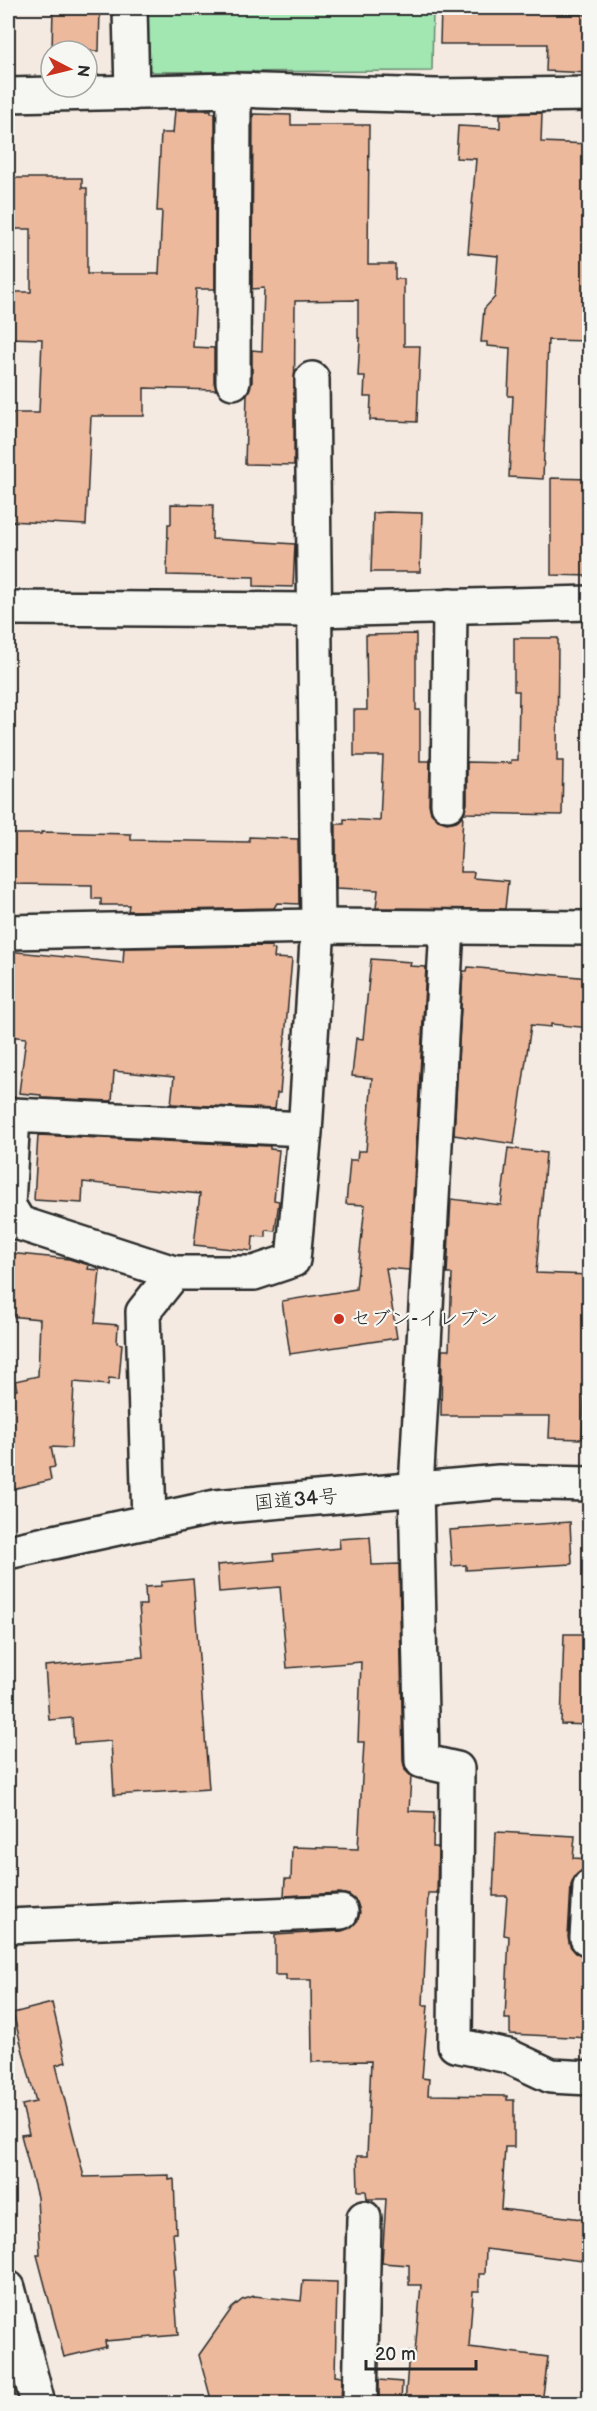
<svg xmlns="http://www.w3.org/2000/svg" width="597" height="2411" viewBox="0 0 597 2411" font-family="'Balsamiq Sans','Klee One',sans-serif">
  <rect width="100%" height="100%" fill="#f4eae1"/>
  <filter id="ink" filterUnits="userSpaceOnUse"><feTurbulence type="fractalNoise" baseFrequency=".0167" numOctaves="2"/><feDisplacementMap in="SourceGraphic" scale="12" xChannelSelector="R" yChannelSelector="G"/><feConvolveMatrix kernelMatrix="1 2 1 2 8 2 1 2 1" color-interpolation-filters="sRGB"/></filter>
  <g filter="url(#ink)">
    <path fill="#a2e6b2" stroke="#66886e" stroke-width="1.5" d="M139,8h294l-1,63 -278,1 -13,-5z"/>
    <g fill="#ecb99d" stroke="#2b2b2b" stroke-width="1.5">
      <path d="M53,8h47l-1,43h-47z"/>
      <path d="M441,8h100v5l49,2v58l-44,-2 1,-27h-107z"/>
      <path d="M175,110h36v3h4v176h-19l-3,58 21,1v34l2,8 -72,-2v28h-53l-5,109 -78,-4v-108h31l3,-74 -34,-1v-46h23v-63h-23v-51h74v10h5v86h72l3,-63h-5l4,-78h12z"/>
      <path d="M542,113l-1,29 49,2v197l-42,-1 -5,139 -34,-2 4,-81h-5l2,-48 -23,-2v-4h-6l3,-33 11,-12 3,-41 -30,-3 8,-94 -20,-1 2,-32 42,2v-14z"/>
      <path d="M253,114l38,1v10h78l-1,139h27v15h9v67h16l-3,76 -47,-2 1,-23h-7l1,-21h-7l2,-38h-2v-38l-63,1 -1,164 -49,-1 2,-70 5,-12v-32l10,1 2,-63 -12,1z"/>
      <path d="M551,478l39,1v97l-39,-1z"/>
      <path d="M171,504l42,1 -1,34 83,5 -2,43 -39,-1v-9l-87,-2 1,-51h3z"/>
      <path d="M387,512l35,1 -2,59h-49l2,-59z"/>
      <path d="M416,634v76h4v51h10l-1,43 2,9 7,7 9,3 10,-2 6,-6 -3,57h14l-1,6 35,3 -3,28 -129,-1 2,-18 -42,-2v-64h8v-5l36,2 3,-65h-29v-46h13l-1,-75z"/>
      <path d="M514,638h44l-1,123h6l-1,54 -98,-2 3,-9v-42l44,1v-3h7l1,-69h-5z"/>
      <path d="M41,832l90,2v6l118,2v-5l49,2 1,65 -22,-1 -3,5 -146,3 1,-6h-28v-6h-9v-14l-84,-1v-50h33z"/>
      <path d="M272,946v3l3,1 -1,8 18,1 -12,134h-3l-2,16 -104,-5 3,-27 -60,-6 -2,30 -71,-3v-3l-22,-2 7,-55 -18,-2v-85l115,12 1,-15z"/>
      <path d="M371,959l40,3 -1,4 16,1 -17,303 -23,-2 11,70 -107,16 -8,-53 74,-12 9,-84 -19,-1 4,-44h7l1,-9h8l6,-73 -20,-2 4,-38 7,1z"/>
      <path d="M468,967l122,11v50l-39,-4v3l-20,-2 -17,119 -60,-9 9,-164h4z"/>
      <path d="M38,1135l232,11v3l9,1 -5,50 5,1 -4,30 -9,-1v7l-13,-1 -1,15 -58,-6 6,-51 -117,-12 -1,21 -48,-3z"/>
      <path d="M508,1148l38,5 -10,120 54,2v107h-5l-3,57 -33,-1 1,-22h-109l1,-66h7l3,-76h-5l4,-75 50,6z"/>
      <path d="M8,1253l61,6 20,6 -1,4 12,1 -5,53 23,2 -1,18 5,1 -3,35 -10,-1 -1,7 -34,-3 -3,66 -20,-1 4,20 -6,1 2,12 -39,9 -4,-21v-76l9,-2 -2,-9 23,-5 2,-57 -32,-3z"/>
      <path d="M570,1522l2,42 -106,6v-5l-14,1 -3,-36z"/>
      <path d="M370,1537l2,28 27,-1 4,197 2,9 6,6 -2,35 25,1 -1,35h5l-1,46h-9l-5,112h5l-6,73 7,1 -1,16 79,1v4h7v47h-9l-4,62 89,11v42l-104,-13 -1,25h-6v17h-6l-4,56 79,10 -6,46h-137l4,-51 6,1 6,-68h-12v-20l-27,-2 4,-64h-19l-1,-8h-8l-1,-35h10l4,-95 -59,1 -1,-82h-25v-5h-11v-40l67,-4 9,-4 7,-7 2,-8 -3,-10 -8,-7 -9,-2 -56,3 1,-17h6l1,-32 66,2 6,-107h-6l3,-80 -74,6 -7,-81 -61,5 -2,-27 58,-5 -1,-6 66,-6 -1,-9z"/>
      <path d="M193,1579l16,210 -95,6 -3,-54 -37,3 -2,-26 -23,2 -4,-54 98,-9 -4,-52h7l-1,-18 16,-1v-4z"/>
      <path d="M564,1634h26v91l-29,-1z"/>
      <path d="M496,1832l79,4 -2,22 17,1v10l-9,2 -6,5 -4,9 -3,52 2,9 6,7 14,3v82l-80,-4v-15h-5l4,-83 -5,-1 3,-39h-14z"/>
      <path d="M52,2003l14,59 -10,3 28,112 85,-2v5l5,-1 2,54h-3l3,36h-3l5,66 -73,6 1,6 -42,10 -27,-102h3l-3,-58 -16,-62 8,-1 -7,-29 14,-3 -23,-89z"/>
      <path d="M303,2281l34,1 -2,94 7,1 -1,26h-129l-13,-48 33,-47 10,-8 12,-4 47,5z"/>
      <path d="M379,2380l23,2 -1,21h-22z"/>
    </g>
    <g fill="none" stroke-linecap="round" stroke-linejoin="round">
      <g stroke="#2b2b2b" stroke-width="38">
        <g id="street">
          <path d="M130,8l2,85"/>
          <path d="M8,95l226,-5 202,6 154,-2"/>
          <path d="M233,382l1,-292"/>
          <path d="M8,608l306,2 276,-7"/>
          <path d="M448,804l2,-198"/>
          <path d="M447,927l-31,561 6,273 35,8 -2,276 53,11 43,20 39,2"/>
          <path d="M8,932l310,-6 272,2"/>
          <path d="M174,1273l-155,-50 -11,-18 5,-90 292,14"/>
          <path d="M149,1522l-6,-210 31,-39h80l39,-13 12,-128 13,-206 -6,-547"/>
          <path d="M8,1926l333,-14"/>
          <path d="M587,1938l3,-51"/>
          <path d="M360,2404l4,-186"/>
        </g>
      </g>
      <g stroke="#2b2b2b" stroke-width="38">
        <path id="secondary" d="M8,2288l30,116"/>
      </g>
      <g stroke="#2b2b2b" stroke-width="38">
        <path id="highway" d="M8,1552l207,-45 284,-25 91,2"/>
      </g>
      <use href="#street" stroke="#f6f6f2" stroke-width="33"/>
      <use href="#secondary" stroke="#f6f6f2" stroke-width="33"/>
      <use href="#highway" stroke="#f6f6f2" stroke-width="33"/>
    </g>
  </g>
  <circle fill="#c8321e" stroke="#f6f6f2" stroke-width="2" cx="339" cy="1319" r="6"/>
  <g text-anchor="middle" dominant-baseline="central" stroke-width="4.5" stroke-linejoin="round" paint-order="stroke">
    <g font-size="20" fill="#2b2b2b" stroke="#f6f6f2" text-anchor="start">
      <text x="351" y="1319">セブン-イレブン</text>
    </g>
    <g font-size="20" fill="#2b2b2b" stroke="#f6f6f2">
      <text transform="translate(296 1500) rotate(-5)">国道34号</text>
    </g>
  </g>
  <rect width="597" height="2411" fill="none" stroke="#f6f6f2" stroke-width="30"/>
  <rect x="15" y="15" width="567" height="2381" fill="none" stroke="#2b2b2b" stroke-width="2" filter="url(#ink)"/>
  <g transform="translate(69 69) rotate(97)"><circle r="28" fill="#f6f6f2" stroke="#a5a5a2" stroke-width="1.5"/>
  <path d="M0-4.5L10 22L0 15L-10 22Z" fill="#c8321e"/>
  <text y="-9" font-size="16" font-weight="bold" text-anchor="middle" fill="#2b2b2b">N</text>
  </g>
  <path d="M366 2360v9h110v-9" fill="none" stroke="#2b2b2b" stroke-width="3"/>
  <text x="375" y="2360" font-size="18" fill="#2b2b2b" stroke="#f6f6f2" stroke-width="4.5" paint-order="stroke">20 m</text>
</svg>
